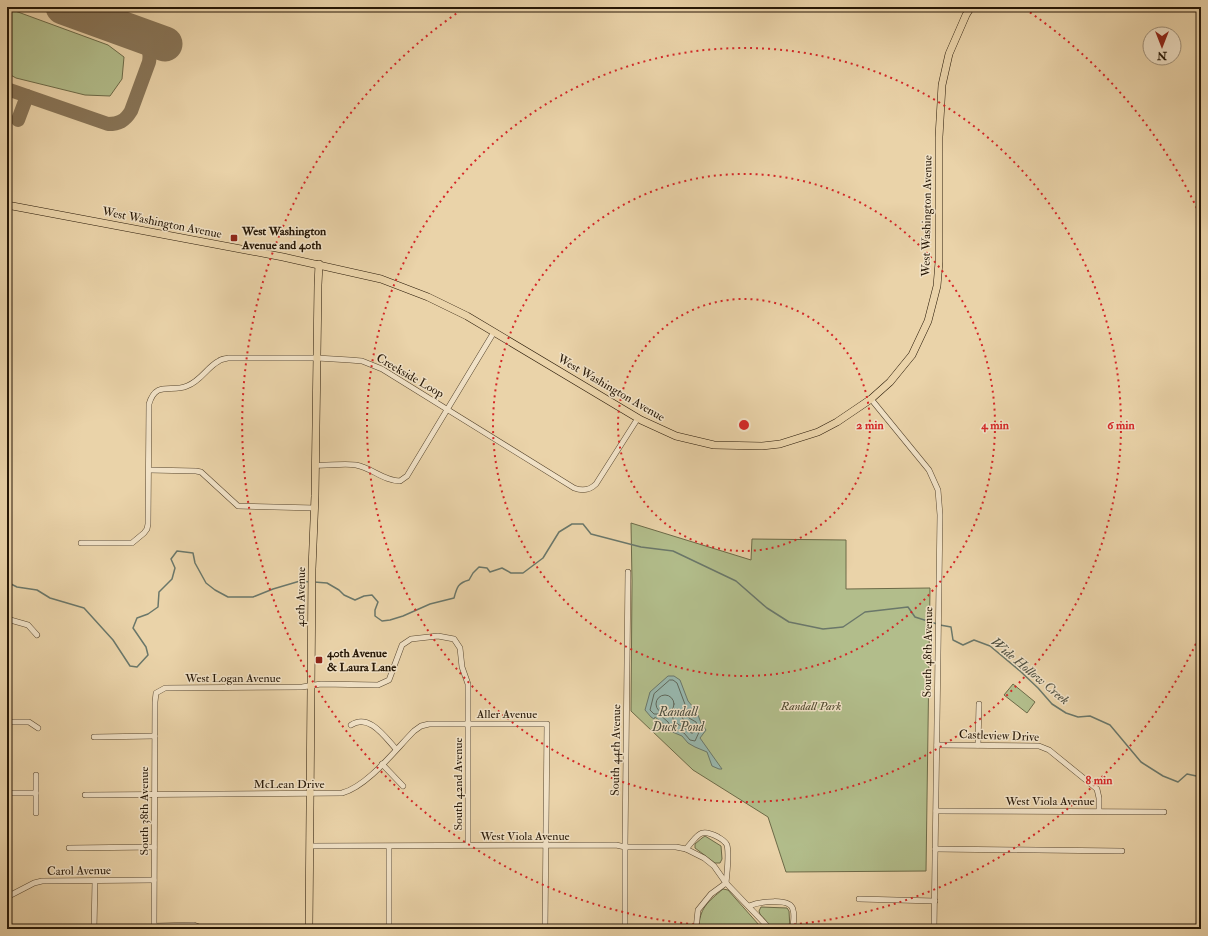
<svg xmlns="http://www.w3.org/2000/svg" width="1208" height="936" viewBox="0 0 1208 936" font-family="'IM FELL Double Pica',serif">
  <rect width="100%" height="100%" fill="#ead3a9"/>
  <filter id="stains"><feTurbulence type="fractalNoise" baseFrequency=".005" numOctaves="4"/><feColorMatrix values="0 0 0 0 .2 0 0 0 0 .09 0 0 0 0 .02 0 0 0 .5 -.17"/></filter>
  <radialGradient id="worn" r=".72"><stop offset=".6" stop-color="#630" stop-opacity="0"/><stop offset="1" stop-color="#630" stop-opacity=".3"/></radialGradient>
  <g fill="#b2bd8b" stroke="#6c6a48">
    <path d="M7,8l101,37 16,12 -2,22 -12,17 -25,-1 -69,-17 -9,-5z"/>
    <path d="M631,523l120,37 1,-21 94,1v49l84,-1 -4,283 -140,1 -18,-55 -75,-47 -62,-59 1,-130z"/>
    <path d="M1013,684l22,18 -8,11 -23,-18z"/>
    <path d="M705,836l16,10 1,13 -2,4h-5l-20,-15v-4l7,-6z"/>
    <path d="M723,889l5,1 31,35 -1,4h-59c0,-21 9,-27 24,-40z"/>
    <path d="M761,907l26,1 2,3 1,18h-17l-13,-15 -1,-3z"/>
  </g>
  <path fill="#98b7ad" stroke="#6a776a" d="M668,676h6l6,4 8,21 5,6 -4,5 2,3 4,3 3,-3 3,8 5,7 -6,8 22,31h-3l-7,-3 -5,-14 -12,-5 -7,-4 -6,-7 -12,-5 -5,-6 -10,-8 -1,2 -3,-2 -6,-7 5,-18z"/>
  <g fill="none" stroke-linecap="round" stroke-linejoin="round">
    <g stroke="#5f675a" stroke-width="1">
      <path d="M670,680h3l4,3 9,24v7l3,4 7,4 4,8 -5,11 -5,-1 -6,-7 -12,-5 -4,-6 -9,-8h-5l-4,-4 4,-16z"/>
      <circle cx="665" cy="704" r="9"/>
      <path d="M679,711l5,10 8,5 2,4 -1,3h-2c-7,-7 -29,-13 -12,-22z"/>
    </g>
    <g stroke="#6a776a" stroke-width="1.5">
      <path d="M7,582l10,5 20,3 13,8 34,10 29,32 17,26 7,1 11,-12 -2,-8 -13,-19 4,-10 11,-4 10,-7 1,-15 13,-13 3,-11 -4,-9 6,-8 16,2 2,10 11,20 9,7 13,7h25l20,-8 27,-8 10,1"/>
      <path d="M314,582l13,1 12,7 5,5 11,5 9,-4 8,-1 6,7 -3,8v6l7,5 8,-1 13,-4 27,-12 24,-6c3,-11 4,-15 15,-18l4,-7 6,-6 8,1 3,4 12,-4 9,5h12l20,-15 16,-26 13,-8h11l8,10 50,13 32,4 63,30 31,27 22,14 34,7 20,-2 22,-15 43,-5 7,10 22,7"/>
      <path d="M940,625l11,2 2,13 10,5 11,-5 16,6 30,25 18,17 14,16 14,9 12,4 12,-1 20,9 31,37 22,14 15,6 9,-8 14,3"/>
    </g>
    <g stroke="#887558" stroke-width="14">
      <path d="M7,89l101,35c11,0 17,-3 23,-13l18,-49c2,-11 -1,-19 -8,-27"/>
      <path d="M18,120l9,-24"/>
    </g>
    <path stroke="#887558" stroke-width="35" d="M63,7l102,37"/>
    <g stroke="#57462f" stroke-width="6">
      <g id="minor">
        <path d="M871,399l58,71 9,20 2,25 -6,414"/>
        <path d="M315,465c14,1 28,-2 41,0 16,3 28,16 44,16l7,-5 87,-144"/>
        <path d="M149,470l47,1 5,1 37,34 77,2"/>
        <path d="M81,543h51l12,-10 3,-4 1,-5 1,-120c7,-24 22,-11 38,-18 14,-5 20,-19 32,-25 2,-2 6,-2 9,-3h89l33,2 12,1 20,8 192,119c8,3 15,3 22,-4l42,-66"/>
        <path d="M7,619l21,6 9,10"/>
        <path d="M7,722h22l9,6"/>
        <path d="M351,725c18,-12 34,12 45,24"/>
        <path d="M94,737l61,-1"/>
        <path d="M937,745l102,1 10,4 48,39 2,9v13"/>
        <path d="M978,745l1,-41"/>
        <path d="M382,764l21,22"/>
        <path d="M36,775v38"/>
        <path d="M7,793h29"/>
        <path d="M85,795l257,-2c26,-7 54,-44 72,-62l7,-5 8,-2h118l-2,205"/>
        <path d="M936,811l228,1"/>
        <path d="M310,846l306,-1 9,2h51l10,2 18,9 10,8 12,17 44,46"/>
        <path d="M389,847v82"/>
        <path d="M69,848l85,-1"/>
        <path d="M686,849c12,-13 13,-22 32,-12 3,2 7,4 9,8 2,8 0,29 -1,38"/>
        <path d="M935,849l187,2"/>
        <path d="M7,897l27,-14 8,-2 112,-1"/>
        <path d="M859,899l76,2"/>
        <path d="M749,906c9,-4 42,-9 44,4 2,5 0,13 0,19"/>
        <path d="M154,926l40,-1 10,4"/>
        <path d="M389,927h155"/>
        <path d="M94,929l1,-48"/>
        <path d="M154,929l1,-227 1,-9 9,-5 137,-1 19,-3 57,1 11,-5 13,-35 9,-6 27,-3 16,3 6,9 2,19 6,17v161"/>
        <path d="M625,929v-82l3,-275"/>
        <path d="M696,929l2,-19 13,-16 15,-11"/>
      </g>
    </g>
    <g stroke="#261706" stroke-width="8">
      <g id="major">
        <path d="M7,205l276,52 98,22 47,18 39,19 174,104 35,16 38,9 48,1 18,-2 38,-12 19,-10 34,-23 19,-17 22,-27 16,-34 9,-35 2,-24v-125l3,-52 7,-31 17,-39 5,-8"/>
        <path d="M309,929l3,-360 3,-73 3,-211 1,-21"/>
      </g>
    </g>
    <use href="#minor" stroke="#f1e2c7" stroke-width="5"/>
    <use href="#major" stroke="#ead3a9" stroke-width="7"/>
  </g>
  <g fill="none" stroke="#d62828" stroke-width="2" stroke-dasharray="2 4">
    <circle cx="744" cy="425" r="126"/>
    <circle cx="744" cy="425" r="251"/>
    <circle cx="744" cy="425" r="377"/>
    <path d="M1201 633A502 502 0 1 1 463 9M1025 9A502 502 0 0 1 1201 217"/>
  </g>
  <g fill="#8f2418" stroke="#f1e2c7" stroke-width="1.5">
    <rect x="230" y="234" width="8" height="8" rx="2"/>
    <rect x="315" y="656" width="8" height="8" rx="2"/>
  </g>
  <g text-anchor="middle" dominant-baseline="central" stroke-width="3" stroke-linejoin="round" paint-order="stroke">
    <g font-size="12" fill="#261706" stroke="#f1e2c7">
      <text transform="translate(927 216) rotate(-89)">West Washington Avenue</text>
      <text transform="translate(162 223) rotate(11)">West Washington Avenue</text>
      <text transform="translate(410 376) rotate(30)">Creekside Loop</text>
      <text transform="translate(611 388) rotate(30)">West Washington Avenue</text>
      <text transform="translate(301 597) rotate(-89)">40th Avenue</text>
      <text transform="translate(928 652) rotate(-89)">South 48th Avenue</text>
      <text x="233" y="678">West Logan Avenue</text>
      <text x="507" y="714">Aller Avenue</text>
      <text transform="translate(999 736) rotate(2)">Castleview Drive</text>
      <text transform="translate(616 750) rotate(-89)">South 44th Avenue</text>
      <text x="289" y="784">McLean Drive</text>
      <text transform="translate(458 784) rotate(-90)">South 42nd Avenue</text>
      <text x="1050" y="801">West Viola Avenue</text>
      <text transform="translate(144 811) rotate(-90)">South 38th Avenue</text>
      <text x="525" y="836">West Viola Avenue</text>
      <text transform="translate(79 871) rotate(-1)">Carol Avenue</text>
    </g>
    <g font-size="12" font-weight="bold" fill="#261706" stroke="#f1e2c7" text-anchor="start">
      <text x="242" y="231">West Washington<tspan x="242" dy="14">Avenue and 40th</tspan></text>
      <text x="327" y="653">40th Avenue<tspan x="327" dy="14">&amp; Laura Lane</tspan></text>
    </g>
    <g font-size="12" font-style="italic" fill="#50492e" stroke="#f1e2c7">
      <text x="811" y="706">Randall Park</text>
    </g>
    <g font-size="13" font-style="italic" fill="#4e4f40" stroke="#f1e2c7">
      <text transform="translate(1030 671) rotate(40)">Wide Hollow Creek</text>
      <text x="678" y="712">Randall<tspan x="678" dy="15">Duck Pond</tspan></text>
    </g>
  </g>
  <circle cx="744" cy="425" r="6" fill="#d62828" stroke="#f1e2c7" stroke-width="2"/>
  <g font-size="12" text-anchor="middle" font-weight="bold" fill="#d62828" stroke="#f1e2c7" stroke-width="3" stroke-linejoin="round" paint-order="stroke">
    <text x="870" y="429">2 min</text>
    <text x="995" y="429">4 min</text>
    <text x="1121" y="429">6 min</text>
    <text x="1099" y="784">8 min</text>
  </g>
  <rect width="1208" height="936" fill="none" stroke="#ead3a9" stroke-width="24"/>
  <rect x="8" y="8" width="1192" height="920" fill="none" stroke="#261706" stroke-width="2"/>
  <rect x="12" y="12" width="1184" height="912" fill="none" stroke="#261706"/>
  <g transform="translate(1162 46) rotate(180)"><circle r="19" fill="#f1e2c7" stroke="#a0917a"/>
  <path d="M0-3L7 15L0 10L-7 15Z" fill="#8f2418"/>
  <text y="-6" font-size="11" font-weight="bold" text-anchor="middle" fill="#261706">N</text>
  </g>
  <rect width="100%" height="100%" filter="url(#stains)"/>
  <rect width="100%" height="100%" fill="url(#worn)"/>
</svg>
